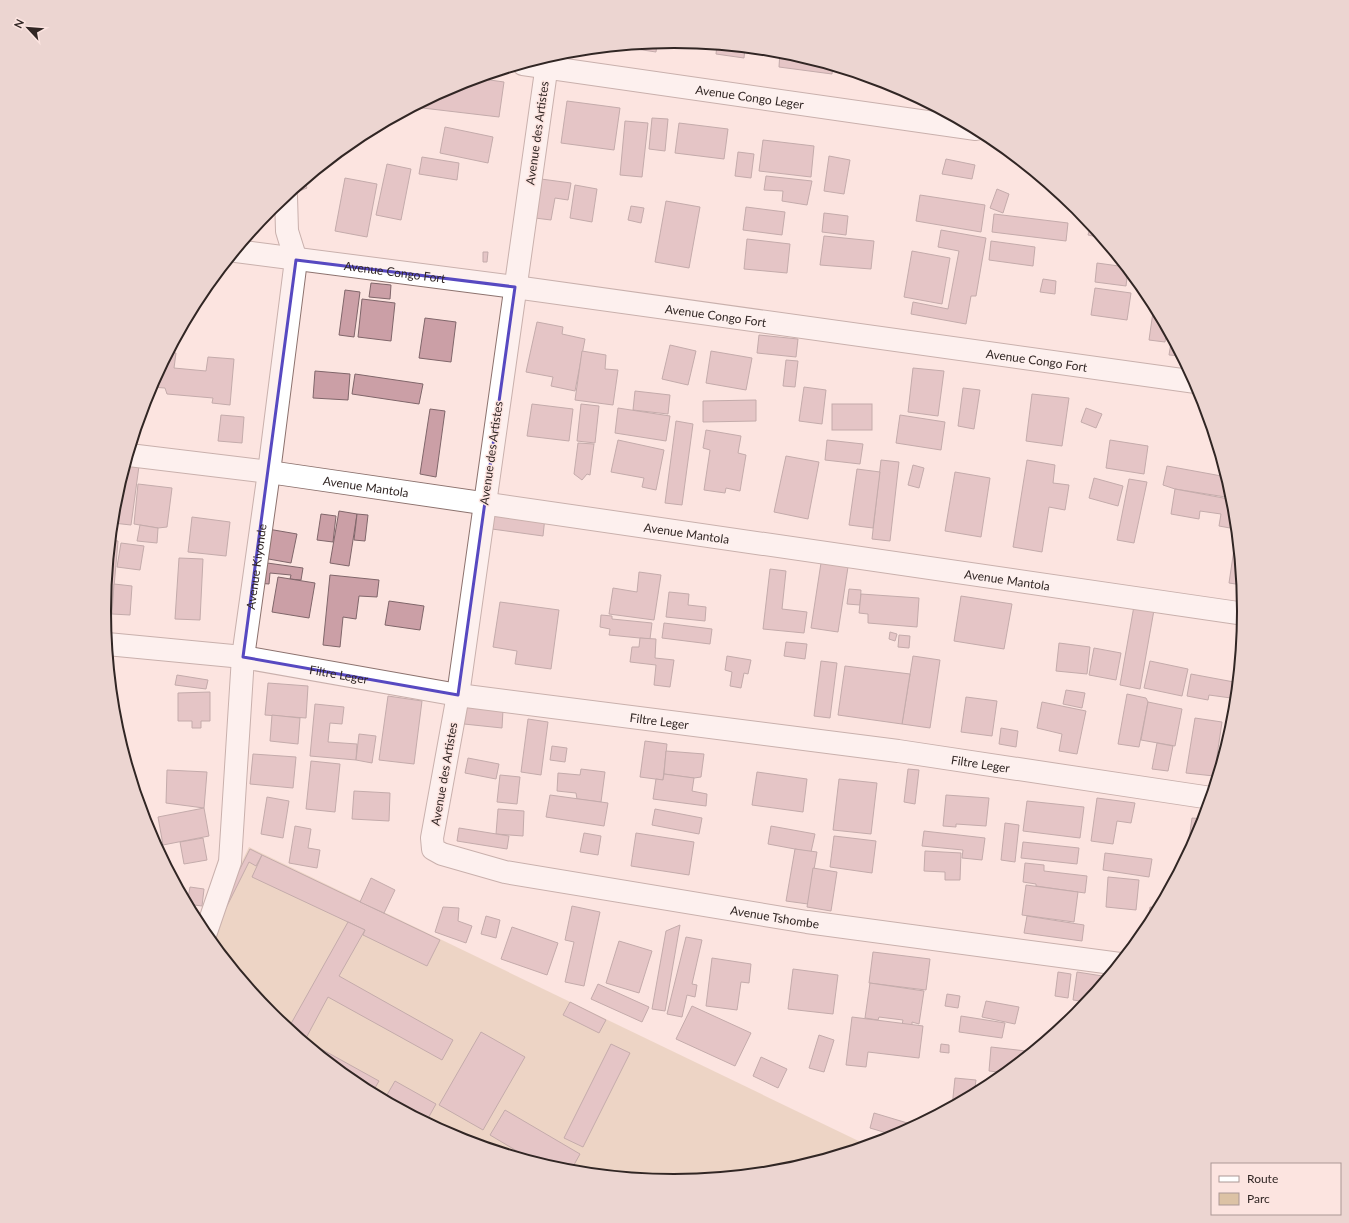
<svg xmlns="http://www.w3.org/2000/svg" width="1349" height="1223" viewBox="0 0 1349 1223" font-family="Lato,sans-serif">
  <rect width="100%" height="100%" fill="#fce4e0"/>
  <path fill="#dcc2a5" d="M249,847l620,299 -83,25 -112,11 -111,-11 -107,-33 -99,-52 -86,-71 -65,-79z"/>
  <g fill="#cb9fa6" stroke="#80666a">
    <path d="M657,43l-1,9 -33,-5v-1z"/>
    <path d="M717,45l28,3 -1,10 -28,-4z"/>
    <path d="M780,51l53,15 -1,8 -53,-7z"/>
    <path d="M476,78l28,4 -5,35 -85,-10 42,-23z"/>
    <path d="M567,101l53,7 -6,42 -53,-7z"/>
    <path d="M652,118l16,1 -3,32 -16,-2z"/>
    <path d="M625,121l23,2 -6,54 -22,-2z"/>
    <path d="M679,123l49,6 -4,30 -49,-6z"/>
    <path d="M445,127l48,10 -5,26 -48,-10z"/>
    <path d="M763,140l51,6 -3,31 -52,-6z"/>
    <path d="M738,152l16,2 -3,24 -16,-2z"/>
    <path d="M829,156l21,4 -6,34 -20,-3z"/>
    <path d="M422,157l37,6 -2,17 -38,-6z"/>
    <path d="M946,159l29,6 -3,14 -30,-5z"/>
    <path d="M387,164l24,5 -10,51 -25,-5z"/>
    <path d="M766,176l46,5 -5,24 -25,-4 1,-10 -19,-1z"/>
    <path d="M345,178l32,6 -10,53 -32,-6z"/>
    <path d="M541,179l30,4 -3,17 -13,-2 -4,22 -16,-2z"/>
    <path d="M304,181l3,7 -13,5 -1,-3z"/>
    <path d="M575,185l22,4 -5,33 -22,-4z"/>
    <path d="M997,189l12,5 -6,19 -13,-5z"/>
    <path d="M920,195l65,10 -4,27 -65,-11z"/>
    <path d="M666,201l34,6 -11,61 -34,-6z"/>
    <path d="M631,206l13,2 -3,15 -13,-3z"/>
    <path d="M746,207l39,5 -3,23 -39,-5z"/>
    <path d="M824,213l24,3 -2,19 -24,-3z"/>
    <path d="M994,214l74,9 -2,18 -74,-9z"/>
    <path d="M1091,224l11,14 -14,-3z"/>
    <path d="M941,230l45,8 -10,58h-5l-5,28 -55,-10 2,-12 35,7 11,-58 -21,-4z"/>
    <path d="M824,236l50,5 -3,28 -51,-4z"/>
    <path d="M747,239l43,5 -3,29 -43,-4z"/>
    <path d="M991,241l44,6 -2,19 -44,-6z"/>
    <path d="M912,251l38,7 -8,46 -38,-7z"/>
    <path d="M483,252h5l-1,10h-4z"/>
    <path d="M1097,263l29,4 2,2 -2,17 -31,-4z"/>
    <path d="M1043,279l13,2 -1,13 -15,-2z"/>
    <path d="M371,283l20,2 -1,14 -21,-2z"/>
    <path d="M1095,288l36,5 -4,27 -36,-5z"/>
    <path d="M345,290l15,2 -6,45 -15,-2z"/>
    <path d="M362,299l33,4 -4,38 -33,-4z"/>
    <path d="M1154,305l13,23 -2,14 -16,-2z"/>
    <path d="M425,318l31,4 -5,40 -32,-4z"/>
    <path d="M537,322l26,5 -1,7 23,5 -10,52 -24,-5 2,-9 -27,-5z"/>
    <path d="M759,335l39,4 -2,18 -39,-4z"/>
    <path d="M1172,337l10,19 -13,-1z"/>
    <path d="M670,345l26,6 -8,34 -26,-6z"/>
    <path d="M582,351l24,4 -1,14 13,1 -5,35 -38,-5z"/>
    <path d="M711,351l41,7 -6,32 -40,-7z"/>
    <path d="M169,352l7,1 -2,15 32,3 2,-14 26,2 -4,46 -18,-2 1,-5 -46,-4 -2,-6 -14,-1z"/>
    <path d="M786,360l12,1 -3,26 -12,-1z"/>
    <path d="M913,368l31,3 -6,45 -30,-4z"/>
    <path d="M315,371l35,3 -2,26 -35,-2z"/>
    <path d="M355,374l68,10 -4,20 -67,-10z"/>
    <path d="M804,387l22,3 -4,34 -23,-3z"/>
    <path d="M963,388l17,2 -6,39 -16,-3z"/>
    <path d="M635,391l35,4 -2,19 -35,-4z"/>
    <path d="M1032,394l37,4 -7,48 -36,-5z"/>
    <path d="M756,400v21l-53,1v-21z"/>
    <path d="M532,404l41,5 -4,32 -42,-5z"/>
    <path d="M581,404l18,2 -4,37 -18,-2z"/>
    <rect x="832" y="404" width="40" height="26"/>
    <path d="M618,408l52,8 -4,25 -51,-8z"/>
    <path d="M1086,408l16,6 -6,14 -15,-6z"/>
    <path d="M430,409l15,2 -9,66 -16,-3z"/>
    <path d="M221,415l23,2 -2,26 -24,-2z"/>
    <path d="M900,415l45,7 -4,28 -45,-7z"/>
    <path d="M676,421l17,3 -11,81 -17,-2z"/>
    <path d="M706,430l35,6 -3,17 8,2 -6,36 -14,-3 -1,5 -21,-3 6,-40 -7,-2z"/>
    <path d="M618,440l46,10 -8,40 -14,-3 2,-9 -33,-6z"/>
    <path d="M827,440l36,4 -3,20 -35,-4z"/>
    <path d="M1110,440l38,6 -4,28 -38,-6z"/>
    <path d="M578,443l16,1 -4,31 -3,-1 -5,6 -8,-6z"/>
    <path d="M786,456l33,6 -11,57 -34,-7z"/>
    <path d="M881,460l18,2 -9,79 -18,-2z"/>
    <path d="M1027,460l28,5 -2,18 16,2 -4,25 -16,-3 -7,45 -29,-5z"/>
    <path d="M126,464l13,2 -8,59 -18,-2 2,-23z"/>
    <path d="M913,465l11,3 -5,20 -11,-3z"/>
    <path d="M1167,466l60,11 5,18v3l-57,-9 -12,-4z"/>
    <path d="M857,469l23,3 -7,56 -24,-3z"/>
    <path d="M955,472l35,6 -9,59 -36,-6z"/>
    <path d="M1094,478l29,8 -5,20 -29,-8z"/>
    <path d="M1129,479l18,3 -13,61 -17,-3z"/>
    <path d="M138,484l34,4 -5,39 -9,1 -24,-4z"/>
    <path d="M1175,489l59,11 1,5 -5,23 -11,-2 2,-12 -21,-3 -1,8 -28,-5z"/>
    <path d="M495,510l50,7 -2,19 -51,-7z"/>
    <path d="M339,511l18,3 -8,52 -19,-3z"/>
    <path d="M321,514l15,2 -3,26 -16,-2z"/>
    <path d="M357,514l11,1 -3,26 -11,-1z"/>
    <path d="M192,517l38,5 -4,34 -38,-4z"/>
    <path d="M140,525l18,3 -1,15 -20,-2z"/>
    <path d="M268,529l29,5 -6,29 -28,-5z"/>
    <path d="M1237,529l5,56 -13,-2z"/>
    <path d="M111,540l7,1 -6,69 -8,-1z"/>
    <path d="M121,543l23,3 -4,24 -23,-3z"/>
    <path d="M179,558l24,1 -3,61 -25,-1z"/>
    <path d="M260,562l43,6 -2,12 -11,-1 1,-4 -21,-2 -1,11 -12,-1z"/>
    <path d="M821,563l27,4 -10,65 -27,-4z"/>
    <path d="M770,569l16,2 -4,38 25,3 -3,21 -41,-4z"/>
    <path d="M639,572l22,3 -7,45 -45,-6 4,-26 24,4z"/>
    <path d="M330,575l49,5 -2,17 -18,-1 -3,23 -13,-2 -3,30 -17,-2z"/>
    <path d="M278,577l37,6 -6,35 -37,-6z"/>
    <path d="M114,584l18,2 -2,29 -18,-1z"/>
    <path d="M849,589l12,1 -1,15 -13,-1z"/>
    <path d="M669,592l20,2 -1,11 18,2 -1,14 -39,-4z"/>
    <path d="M861,594l58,4 -2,29 -49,-4v-9l-9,-1z"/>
    <path d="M961,596l51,8 -8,45 -50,-8z"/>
    <path d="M389,601l35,5 -4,24 -35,-5z"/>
    <path d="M500,602l59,8 -8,59 -36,-5 2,-13 -24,-4z"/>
    <path d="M1134,606l20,4 -14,79 -20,-4z"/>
    <path d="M601,615l11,1v3l40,4 -2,16 -41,-4 1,-6 -10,-2z"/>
    <path d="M664,623l48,6 -2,15 -48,-6z"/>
    <path d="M890,632l7,2 -2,7 -6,-2z"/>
    <path d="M899,635l11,1 -1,12 -11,-1z"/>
    <path d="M640,638l16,1 -1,19 19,2 -4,27 -16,-2 2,-20 -26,-3 2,-15h7z"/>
    <path d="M786,642l21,2 -2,15 -21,-3z"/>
    <path d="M1059,643l31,4 -3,27 -31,-3z"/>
    <path d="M1094,648l27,5 -5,27 -27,-5z"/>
    <path d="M727,656l24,4 -3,14 -4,-1 -3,15 -11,-2 2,-14 -7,-2z"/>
    <path d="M913,656l27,4 -10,68 -28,-4z"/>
    <path d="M821,661l16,2 -7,55 -16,-2z"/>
    <path d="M1150,661l38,8 -6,27 -38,-8z"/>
    <path d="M1239,664h1l-4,35 -3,-1z"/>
    <path d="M845,666l65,8 -8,50 -64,-9z"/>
    <path d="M1191,674l43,8 -3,16 -22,-3 -1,5 -21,-4z"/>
    <path d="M177,675l31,5 -2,9 -31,-4z"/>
    <path d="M268,683l40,3 -2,32 -41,-3z"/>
    <path d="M1066,690l19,3 -3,15 -19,-4z"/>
    <path d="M210,692v29h-9v7h-9v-7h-14v-28z"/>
    <path d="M1127,694l19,4 2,4 -9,45 -21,-3z"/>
    <path d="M388,696l34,5 -8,63 -35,-4z"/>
    <path d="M966,697l31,4 -5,35 -31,-4z"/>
    <path d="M1042,702l44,9 -9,43 -18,-3 3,-17 -25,-6z"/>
    <path d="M1148,702l34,7 -7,37 -34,-6z"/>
    <path d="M315,704l29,3 -2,17 -12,-1 -2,19 29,2 -1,16 -46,-4z"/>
    <path d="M466,706l37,4 -1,18 -38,-4z"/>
    <path d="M272,715l28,3 -2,26 -28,-3z"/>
    <path d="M1195,718l27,4 -8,54 -28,-3z"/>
    <path d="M528,719l20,3 -7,53 -20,-3z"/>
    <path d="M1001,728l17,3 -2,16 -17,-3z"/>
    <path d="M359,734l17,2 -4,27 -16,-3z"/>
    <path d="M645,741l22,3 -4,36 -23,-3z"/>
    <path d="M1157,743l16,3 -5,25 -16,-2z"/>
    <path d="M552,746l15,2 -2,14 -15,-2z"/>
    <path d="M666,751l38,3 -3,23 -7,1 -30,-4z"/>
    <path d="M253,754l43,3 -3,31 -43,-4z"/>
    <path d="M468,758l31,6 -3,15 -31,-6z"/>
    <path d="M311,761l29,3 -5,48 -29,-3z"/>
    <path d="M581,769l24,3 -4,30 -24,-3 -1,-6 -19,-2 1,-18 22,2z"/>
    <path d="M908,769l11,1 -4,34 -11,-2z"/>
    <path d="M167,770l40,2 -3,36 -38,-5z"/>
    <path d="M757,772l50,7 -4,33 -51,-7z"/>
    <path d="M664,774l30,4 -2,13 15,3 -1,12 -53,-7 3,-20 7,1z"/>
    <path d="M500,775l20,2 -3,27 -20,-2z"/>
    <path d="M839,779l38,4 -6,51 -38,-4z"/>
    <path d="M354,791l36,2 -1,28 -37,-2z"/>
    <path d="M550,795l58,8 -4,23 -58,-9z"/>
    <path d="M946,795l43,3 -3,28 -30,-2v3l-13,-1z"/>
    <path d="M267,797l22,4 -6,37 -22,-4z"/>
    <path d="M1097,798l38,5 -4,20 -14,-2 -4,23 -22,-3z"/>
    <path d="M1027,801l57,6 -4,31 -57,-7z"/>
    <path d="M204,808l5,28 -46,9 -5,-28z"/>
    <path d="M498,809l26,2 -1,25 -27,-2z"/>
    <path d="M655,809l47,9 -3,16 -47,-9z"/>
    <path d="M1192,818l13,1 -4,11 -13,24h-1z"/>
    <path d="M1005,823l14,2 -4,37 -14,-2z"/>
    <path d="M295,826l16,3 -3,19 12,2 -3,18 -28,-5z"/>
    <path d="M771,826l44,8 -4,18 -43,-8z"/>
    <path d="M459,828l50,8 -2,13 -50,-8z"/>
    <path d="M924,831l61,7 -3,22 -20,-2 1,-8 -41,-4z"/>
    <path d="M584,833l17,3 -3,19 -18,-3z"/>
    <path d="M636,833l58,9 -5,33 -58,-9z"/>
    <path d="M834,836l42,5 -4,32 -42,-6z"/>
    <path d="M203,838l4,22 -23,4 -4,-22z"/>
    <path d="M1023,842l56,6 -2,16 -56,-6z"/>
    <path d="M250,849l12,6 -6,11 -7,-4 -39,78 -4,-4z"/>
    <path d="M795,849l22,3 -9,52 -22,-3z"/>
    <path d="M925,851l36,2 -1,27h-15v-8l-21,-1z"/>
    <path d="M1105,853l47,6 -3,18 -46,-7z"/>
    <path d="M262,855l178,85 -13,26 -64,-31 2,-5 -113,-53z"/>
    <path d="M1025,863l19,2v6l43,5 -2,17 -49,-7v-2l-13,-2z"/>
    <path d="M813,868l24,4 -6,39 -24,-4z"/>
    <path d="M1108,877l31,3 -3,30 -30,-3z"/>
    <path d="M371,878l24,12 -11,23 -24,-11z"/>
    <path d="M1026,885l52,7 -4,30 -52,-7z"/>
    <path d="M190,887l14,2 -2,17 -15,-2z"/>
    <path d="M572,906l28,6 -16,74 -19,-4 9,-40 -9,-2z"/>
    <path d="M443,907l16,1 -1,13 14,5 -6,17 -31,-11z"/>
    <path d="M1150,907l10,1 -13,23z"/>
    <path d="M486,916l14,4 -4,18 -15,-4z"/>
    <path d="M1027,916l57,9 -2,16 -58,-8z"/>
    <path d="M348,922l17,8 -26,46 114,64 -11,20 -114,-63 -23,43 74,41 -7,12 -15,-7 -69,-57z"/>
    <path d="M680,925l-15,86 -13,-2 14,-78z"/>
    <path d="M512,927l46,16 -11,32 -46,-16z"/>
    <path d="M686,937l16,3 -10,44 5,1 -2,12 -8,-2 -5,22 -15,-3z"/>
    <path d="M619,941l33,10 -13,42 -33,-10z"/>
    <path d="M873,952l57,7 -4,31 -57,-7z"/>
    <path d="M712,958l39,6 -2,19 -8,-1 -4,28 -31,-4z"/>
    <path d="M793,969l45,6 -5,39 -45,-5z"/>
    <path d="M1058,972l13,2 -3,24 -13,-2z"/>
    <path d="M1077,972l32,5 -21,25 -15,-2z"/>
    <path d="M870,983l54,8 -5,33 -7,-2v4l-10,-1 1,-5 -24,-3 -1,3 -13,-2z"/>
    <path d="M598,984l51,23 -7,15 -51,-23z"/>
    <path d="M947,994l13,2 -2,12 -13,-2z"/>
    <path d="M986,1001l33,6 -4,17 -33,-7z"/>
    <path d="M570,1002l36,18 -7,13 -36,-18z"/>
    <path d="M692,1006l59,27 -16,33 -59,-27z"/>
    <path d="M961,1016l44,7 -3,15 -43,-6z"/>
    <path d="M852,1017l71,9 -4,32 -51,-6 -2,15 -20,-2z"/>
    <path d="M481,1032l44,25 -42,73 -44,-25z"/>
    <path d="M819,1035l15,5 -10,32 -15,-4z"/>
    <path d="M611,1044l19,9 -47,94 -19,-9z"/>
    <path d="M941,1044l8,1v8l-9,-1z"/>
    <path d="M991,1047l35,4 -1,8 -18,14 -18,-2z"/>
    <path d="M1027,1049l8,1 -8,7z"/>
    <path d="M761,1057l26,12 -9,19 -25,-12z"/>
    <path d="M955,1078l21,2 -2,15 -22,12z"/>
    <path d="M395,1081l41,23 -10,18 -42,-22z"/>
    <path d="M505,1110l75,44 -10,18 -7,-1 -26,-8 -47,-28z"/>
    <path d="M874,1113l40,12v2l-17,9 -27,-8z"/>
  </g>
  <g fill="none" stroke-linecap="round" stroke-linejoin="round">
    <g stroke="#8c726e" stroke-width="24">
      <g id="minor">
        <path id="s1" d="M548,57l-90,638 -26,143 1,11 9,5 63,18 302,50 313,42"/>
        <path id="s2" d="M523,64l453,65"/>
        <path id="s3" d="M236,251l279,36 681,95"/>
        <path id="s4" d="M129,455l140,17 976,142"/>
        <path id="s5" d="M107,644l136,13 215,38 440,56 313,47"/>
        <path id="s6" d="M205,935l25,-73 13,-205 26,-185 27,-212 -9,-29 -1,-35"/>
      </g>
    </g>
    <use href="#minor" stroke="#fff" stroke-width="22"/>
  </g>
  <path d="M0 0H1349V1223H0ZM296,260l219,27 -57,408 -215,-38z" fill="#fce4e0" fill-opacity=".55" fill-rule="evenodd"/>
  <path fill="none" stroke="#5749c1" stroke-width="3" stroke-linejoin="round" d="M296,260l219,27 -57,408 -215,-38z"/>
  <g text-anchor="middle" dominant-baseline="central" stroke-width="3" stroke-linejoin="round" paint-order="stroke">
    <g font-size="12" fill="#312624" stroke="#fce4e0">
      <text stroke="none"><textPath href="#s2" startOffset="229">Avenue Congo Leger</textPath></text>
      <text transform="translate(537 133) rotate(-82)">Avenue des Artistes</text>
      <text stroke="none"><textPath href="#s3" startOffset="160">Avenue Congo Fort</textPath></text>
      <text stroke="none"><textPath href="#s3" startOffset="484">Avenue Congo Fort</textPath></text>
      <text stroke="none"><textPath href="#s3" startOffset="808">Avenue Congo Fort</textPath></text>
      <text transform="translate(491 453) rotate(-82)">Avenue des Artistes</text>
      <text stroke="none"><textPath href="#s4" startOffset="239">Avenue Mantola</textPath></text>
      <text stroke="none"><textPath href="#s4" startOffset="563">Avenue Mantola</textPath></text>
      <text stroke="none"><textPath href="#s6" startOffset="374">Avenue Kiyonde</textPath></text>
      <text stroke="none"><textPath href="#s4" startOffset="887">Avenue Mantola</textPath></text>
      <text stroke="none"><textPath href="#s5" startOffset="234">Filtre Leger</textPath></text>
      <text stroke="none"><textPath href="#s5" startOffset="558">Filtre Leger</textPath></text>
      <text stroke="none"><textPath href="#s5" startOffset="882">Filtre Leger</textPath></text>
      <text transform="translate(444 774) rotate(-80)">Avenue des Artistes</text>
      <text stroke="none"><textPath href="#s1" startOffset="1150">Avenue Tshombe</textPath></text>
    </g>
  </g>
  <path d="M0 0H1349V1223H0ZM111 611a563 563 0 1 1 1126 0a563 563 0 1 1-1126 0Z" fill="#ecd5d1" fill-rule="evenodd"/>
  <path fill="none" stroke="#312624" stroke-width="2" d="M111 611a563 563 0 1 1 1126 0a563 563 0 1 1-1126 0Z"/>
  <rect x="1211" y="1163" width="130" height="52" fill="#fce4e0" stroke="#ab9895"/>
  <rect x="1219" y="1176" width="20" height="6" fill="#ffffff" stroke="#ab9895"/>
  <text x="1247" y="1183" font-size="12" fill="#312624">Route</text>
  <rect x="1219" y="1193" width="20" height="12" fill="#dcc2a5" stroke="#ab9895"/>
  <text x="1247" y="1203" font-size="12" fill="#312624">Parc</text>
  <g transform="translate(28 28) rotate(296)" stroke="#fce4e0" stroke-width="3" paint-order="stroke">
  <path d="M0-3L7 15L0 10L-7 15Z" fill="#312624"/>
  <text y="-6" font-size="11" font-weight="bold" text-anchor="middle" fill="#312624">N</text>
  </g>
</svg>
